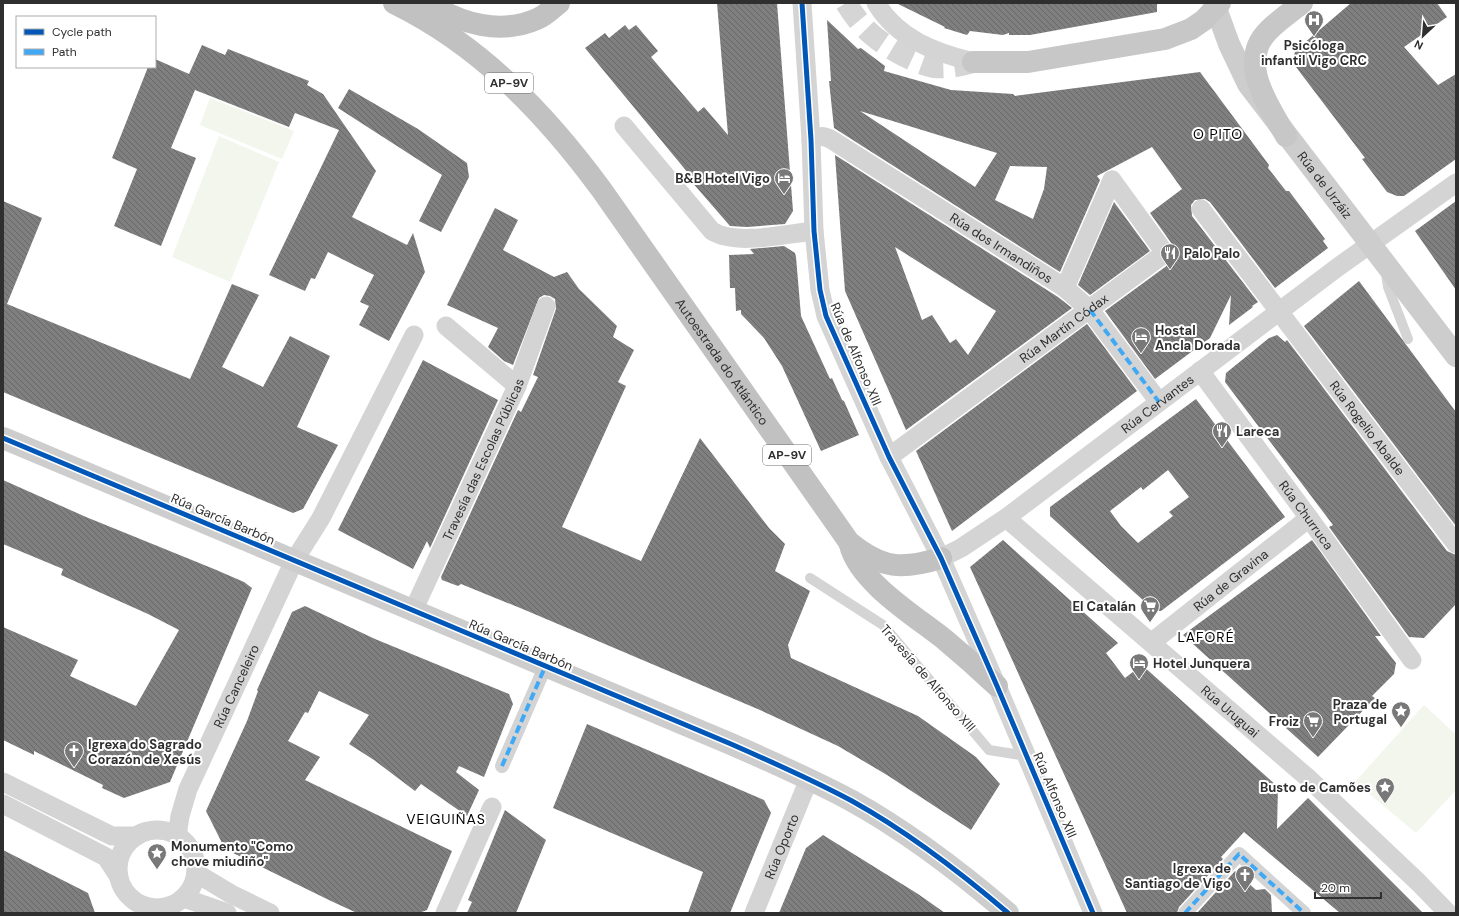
<svg xmlns="http://www.w3.org/2000/svg" width="1459" height="916" viewBox="0 0 1459 916" font-family="'DM Sans',sans-serif">
  <defs>
    <pattern id="building-back-hatch" width="6" height="6" patternUnits="userSpaceOnUse"><rect width="6" height="6" fill="#7f7f7f"/><path d="M-1 5l2 2M0 0l6 6M5-1l2 2" fill="none" stroke="#686868"/></pattern>
  </defs>
  <rect width="100%" height="100%" fill="#fff"/>
  <g fill="#f2f6ec">
    <path d="M210,98l84,33 -12,28 -82,-34z"/>
    <path d="M219,136l60,26 -49,120 -58,-25z"/>
    <path d="M1424,705l32,30v55l-40,43 -61,-51z"/>
  </g>
  <g fill="url(#building-back-hatch)" fill-rule="evenodd">
    <path d="M717,3h60l16,208 -8,13 -38,3 -17,-1 -39,-45 2,-2 -108,-131 20,-15 4,5 16,-13 4,5 7,-5 22,26 -7,6 47,55 6,-5 24,28z"/>
    <path d="M896,3h261v9l-127,23h-21v-2l-6,2 -33,-4 -3,4 -23,-7 1,-1z"/>
    <path d="M1351,3h86l10,14 -43,30 34,38 18,-11v85l-52,37h-7l-10,-4 -25,-33 3,-1 -69,-91 -3,-10 3,-7z"/>
    <path d="M827,20l31,29 3,-1 24,18 -1,5 67,19 62,4 2,2 185,-24 69,93 -1,3 18,23h3l36,48 -2,2 5,7 -53,40 -65,-86 -5,-3 -10,1 -4,5 1,11 66,86 -6,4 1,1 -24,18 2,-30 -21,43 -55,41 -50,-68 67,-49 3,-5 -1,-10 -24,-34 32,-24 -30,-42 -55,29 3,4 -40,92 -226,-144 -5,-47h2zM860,111l137,42 -22,34zM1010,166l37,1 -3,22 -11,30 -38,-19z"/>
    <path d="M202,45l23,10 3,-6 81,32 -2,4 16,9 53,77 -24,46 55,28 6,-12 12,39 -36,69 -30,-16 10,-19 -9,-4 14,-27 -46,-23 -13,27 -4,-1 -6,13 -36,-16 70,-145 -44,-17 -6,14 -94,-37 -24,58 25,10 -35,88 -47,-20 23,-57 -25,-11 36,-91h7v-8l34,15z"/>
    <path d="M349,89l69,40 49,34 2,14 -28,55 -22,-11 23,-46 -104,-67z"/>
    <path d="M835,155l223,142 14,11 -166,122 -61,-139zM895,247l101,64 -28,44 -12,-16 -6,4 -18,-28 -10,5z"/>
    <path d="M3,201l39,17 -35,86 183,75 42,-95 27,11 -37,72 41,20 27,-51 40,20 -33,71 41,18 -35,64 -10,4 -290,-121z"/>
    <path d="M1456,201v89l-41,-59z"/>
    <path d="M1114,202l36,49 -60,44 -12,-10z"/>
    <path d="M495,208l23,12 -15,30 51,27 13,-5 12,17 38,37 -4,11 21,13 -16,32 8,4 -64,141 79,34 59,-123 69,90 16,16 -10,27 35,20 -22,54 3,13 127,58 58,41 24,27 -29,46 -84,-55 -49,-29 -78,-36 -235,-100 -64,-26 -3,2 -16,-6 -1,-3 77,-167 3,2 17,-35 -5,-2 23,-66 -1,-10 -5,-3 -6,-1 -5,3 -26,67 -9,-4 -16,-14 10,-19 -51,-23z"/>
    <path d="M784,246l11,7 1,4 5,59 29,63 2,-1 10,22 2,1 15,34 -38,16 -39,-85 -18,-28 -23,-24v-4l-5,1 -1,-23h-5l-1,-33 25,-1 -4,-5z"/>
    <path d="M1359,281l97,131v114l-152,-200z"/>
    <path d="M1087,324l50,67 -185,140 -36,-80z"/>
    <path d="M1277,335l8,7 2,-2 160,211 9,4v49l-32,34 -15,-1 -80,-110 4,-2 -108,-143 1,-9 43,-35z"/>
    <path d="M423,360l75,40 -68,148 -3,-7 -14,28 -75,-39z"/>
    <path d="M1196,399l89,118 -124,94h-6l-105,-95v-9zM1168,470l21,27 -20,15 4,4 -35,27 -17,-17 -11,-15 31,-24 2,3z"/>
    <path d="M3,480l83,37 128,52 30,13 8,6 -82,194 -46,16 -22,-10 1,-3 -69,-34v4l-31,-15v-113l75,33 -8,16 66,30 43,-76 -31,-16 -87,-39 2,-6 -60,-25z"/>
    <path d="M1003,540l115,103 -12,10 19,25 17,-13 136,122 -1,42 31,-31 115,115h-83l-96,-81 -23,25 2,2 -44,48 -2,6h-50l-157,-346z"/>
    <path d="M1312,540l69,96h-6l21,27 -2,11 -22,22 3,2 -57,59 -135,-122z"/>
    <path d="M305,606l70,33 134,55 4,10 -29,73 -25,-11 -3,6 23,18 -12,26 -46,-32 -6,7 -41,-31 -25,-16 20,-29 -50,-24 -11,22 -3,-1 -17,29 32,16 -15,23 147,71 -25,59 -8,3h-62l-26,-12 -106,-52 -19,-38 41,-90 11,-30 -1,-1 35,-78z"/>
    <path d="M587,724l177,76 7,13 -41,100h-42l15,-41 -150,-64z"/>
    <path d="M505,810l41,30 -30,73h-49l5,-11 -4,-2z"/>
    <path d="M823,835l95,59 27,19h-166l27,-65z"/>
    <path d="M3,850l85,43 7,20h-92z"/>
    <path d="M1235,871l21,19 9,-1 6,6 1,18h-75z"/>
  </g>
  <g fill="none" stroke-linecap="round" stroke-linejoin="round">
    <path stroke="#d5d5d5" stroke-width="22" stroke-dasharray="22 11" stroke-linecap="butt" d="M846,3c8,13 18,26 30,35 12,10 42,27 58,29 14,1 26,-1 39,-5"/>
    <g stroke="#d4d4d4" stroke-width="10">
      <path d="M1386,273l2,14 20,52"/>
      <path d="M810,578l73,47 106,125 38,6"/>
    </g>
    <g stroke="#d4d4d4" stroke-width="14">
      <path d="M502,766l43,-99"/>
      <path d="M1185,913l54,-59 65,59"/>
    </g>
    <g stroke="#d4d4d4" stroke-width="19">
      <path d="M802,3l9,137 3,91 6,59 6,26 63,141 52,101 56,128 96,227"/>
      <path d="M876,3c22,36 58,49 97,59"/>
      <path d="M624,126l88,105c24,15 73,3 102,0"/>
      <path id="s1" d="M811,140c8,-4 12,-5 21,0l233,148 25,22 69,92"/>
      <path id="s2" d="M1201,209l255,335"/>
      <path d="M1065,288l47,-108"/>
      <path d="M446,326l71,60"/>
      <path id="s3" d="M1200,371l109,147 103,142"/>
      <path id="s4" d="M889,457l276,-204 -53,-73"/>
      <path id="s5" d="M1006,518l302,260 111,105 29,30"/>
      <path id="s6" d="M941,558l20,-10 45,-30 332,-251 118,-84"/>
      <path id="s7" d="M413,611l104,-225 29,-80"/>
      <path id="s8" d="M1152,642l157,-124"/>
      <path d="M3,782l109,54h25"/>
      <path d="M3,804l103,53 13,20"/>
      <circle cx="157" cy="869" r="39"/>
      <path id="s9" d="M177,836l3,-20 8,-27 106,-228 27,-43 93,-183"/>
      <path d="M196,873l35,21 39,19"/>
      <path d="M184,898l43,15"/>
      <path d="M445,913l47,-106"/>
      <path id="s10" d="M754,913l55,-134"/>
    </g>
    <g stroke="#cdcdcd" stroke-width="22">
      <path id="s11" d="M1214,3l15,41 19,40 208,272"/>
      <path d="M3,438l728,306c41,18 82,36 121,57 56,31 108,71 156,112"/>
    </g>
    <g stroke="#c7c7c7" stroke-width="22">
      <path d="M973,62h55l137,-23 26,-10 13,-9 16,-17"/>
      <path d="M1286,136c-17,-30 -50,-74 -17,-106 10,-10 22,-18 33,-27"/>
    </g>
    <g stroke="#c1c1c1" stroke-width="22">
      <path id="s12" d="M394,3c86,42 151,110 207,186l248,353c33,27 53,28 92,16"/>
      <path d="M429,3c31,21 72,32 108,16 8,-3 16,-11 22,-16"/>
      <path d="M850,545c9,37 65,71 94,94 18,15 36,31 53,47"/>
    </g>
    <g stroke="#3fa9f5" stroke-width="4" stroke-dasharray="8 4" stroke-linecap="butt">
      <path d="M1090,310l69,92"/>
      <path d="M502,766l43,-99"/>
      <path d="M1185,913l54,-59 65,59"/>
    </g>
    <g stroke="#fff" stroke-width="8">
      <g id="cycleway">
        <path d="M802,3l9,137 3,91 6,59 6,26 63,141 52,101 56,128 96,227"/>
        <path d="M3,438l728,306c41,18 82,36 121,57 56,31 108,71 156,112"/>
      </g>
    </g>
    <use href="#cycleway" stroke="#0057b8" stroke-width="5"/>
  </g>
  <defs>
    <g id="hospital-pin" transform="scale(1)"><path d="M0 17L-7.5 6A9.5 9.5 0 1 1 7.5 6Z" fill="#787878" stroke="#fff"/><path d="M-5-5h3v3.5h4V-5h3V5h-3V1.5h-4V5h-3Z" fill="#fff"/></g>
    <g id="hotel-pin" transform="scale(1)"><path d="M0 17L-7.5 6A9.5 9.5 0 1 1 7.5 6Z" fill="#787878" stroke="#fff"/><path d="M-6-4.5h1.5V1H6V5H4.5V3h-9V5H-6ZM-4 0a1.8 1.8 0 1 1 3.6 0ZM.5 0V-2.5h3Q6-2.5 6 0Z" fill="#fff"/></g>
    <g id="restaurant-pin" transform="scale(1)"><path d="M0 17L-7.5 6A9.5 9.5 0 1 1 7.5 6Z" fill="#787878" stroke="#fff"/><path d="M-5-6h1v4h1v-4h1v4h1v-4h1v5L-1.5 .5V6h-2V.5L-5-1ZM5-6V6H3V1.5H1.5Q1.5-4 5-6Z" fill="#fff"/></g>
    <g id="supermarket-pin" transform="scale(1)"><path d="M0 17L-7.5 6A9.5 9.5 0 1 1 7.5 6Z" fill="#787878" stroke="#fff"/><path d="M-6-5.5h2.5l.6 2H6L4.5 2H-2.5L-4.4-4H-6ZM-1.5 3.2a1.3 1.3 0 1 0 .1 0ZM3 3.2a1.3 1.3 0 1 0 .1 0Z" fill="#fff"/></g>
    <g id="sight-pin" transform="scale(1)"><path d="M0 17L-7.5 6A9.5 9.5 0 1 1 7.5 6Z" fill="#787878" stroke="#fff"/><path d="M0-6L1.8-2.2L6-1.7L2.9 1.2L3.7 5.4L0 3.3L-3.7 5.4L-2.9 1.2L-6-1.7L-1.8-2.2Z" fill="#fff"/></g>
    <g id="church-pin" transform="scale(1)"><path d="M0 17L-7.5 6A9.5 9.5 0 1 1 7.5 6Z" fill="#787878" stroke="#fff"/><path d="M-1.2-6h2.4v3.5h3.3v2.4h-3.3V6h-2.4V-.1h-3.3v-2.4h3.3Z" fill="#fff"/></g>
  </defs>
  <g fill-rule="evenodd">
    <use href="#hospital-pin" x="1314" y="20"/>
    <use href="#hotel-pin" x="784" y="178"/>
    <use href="#restaurant-pin" x="1170" y="253"/>
    <use href="#hotel-pin" x="1141" y="337"/>
    <use href="#restaurant-pin" x="1222" y="431"/>
    <use href="#supermarket-pin" x="1150" y="606"/>
    <use href="#hotel-pin" x="1139" y="663"/>
    <use href="#sight-pin" x="1401" y="711"/>
    <use href="#supermarket-pin" x="1313" y="721"/>
    <use href="#church-pin" x="74" y="751"/>
    <use href="#sight-pin" x="1385" y="787"/>
    <use href="#sight-pin" x="157" y="853"/>
    <use href="#church-pin" x="1245" y="875"/>
  </g>
  <g text-anchor="middle" dominant-baseline="central" stroke-width="4" stroke-linejoin="round" paint-order="stroke">
    <g fill="#fff" stroke="#6d6d6d" stroke-width="1">
      <rect x="485" y="73" width="48" height="20" rx="3"/>
      <rect x="763" y="445" width="48" height="20" rx="3"/>
    </g>
    <g font-size="12" font-weight="bold" fill="#2f2f2f">
      <text x="509" y="83">AP-9V</text>
      <text x="787" y="455">AP-9V</text>
    </g>
    <g font-size="13" font-weight="bold" fill="#2f2f2f" stroke="#fff" text-anchor="end">
      <text x="1314" y="45" text-anchor="middle">Psicóloga<tspan x="1314" dy="15">infantil Vigo CRC</tspan></text>
      <text x="770" y="178">B&amp;B Hotel Vigo</text>
      <text x="1184" y="253" text-anchor="start">Palo Palo</text>
      <text x="1155" y="330" text-anchor="start">Hostal<tspan x="1155" dy="15">Ancla Dorada</tspan></text>
      <text x="1236" y="431" text-anchor="start">Lareca</text>
      <text x="1136" y="606">El Catalán</text>
      <text x="1153" y="663" text-anchor="start">Hotel Junquera</text>
      <text x="1387" y="704">Praza de<tspan x="1387" dy="15">Portugal</tspan></text>
      <text x="1299" y="721">Froiz</text>
      <text x="88" y="744" text-anchor="start">Igrexa do Sagrado<tspan x="88" dy="15">Corazón de Xesús</tspan></text>
      <text x="1371" y="787">Busto de Camões</text>
      <text x="171" y="846" text-anchor="start">Monumento "Como<tspan x="171" dy="15">chove miudiño"</tspan></text>
      <text x="1231" y="868">Igrexa de<tspan x="1231" dy="15">Santiago de Vigo</tspan></text>
    </g>
    <g font-size="13" fill="#2f2f2f" stroke="#fff">
      <text stroke="none"><textPath href="#s11" startOffset="215">Rúa de Urzáiz</textPath></text>
      <text stroke="none"><textPath href="#s1" startOffset="223">Rúa dos Irmandiños</textPath></text>
      <text stroke="none"><textPath href="#s4" startOffset="217">Rúa Martín Códax</textPath></text>
      <text transform="translate(856 354) rotate(67)">Rúa de Alfonso XIII</text>
      <text stroke="none"><textPath href="#s12" startOffset="492">Autoestrada do Atlántico</textPath></text>
      <text stroke="none"><textPath href="#s6" startOffset="266">Rúa Cervantes</textPath></text>
      <text stroke="none"><textPath href="#s2" startOffset="275">Rúa Rogelio Abalde</textPath></text>
      <text stroke="none"><textPath href="#s7" startOffset="167">Travesía das Escolas Públicas</textPath></text>
      <text stroke="none"><textPath href="#s3" startOffset="179">Rúa Churruca</textPath></text>
      <text transform="translate(223 519) rotate(23)">Rúa García Barbón</text>
      <text stroke="none"><textPath href="#s8" startOffset="100">Rúa de Gravina</textPath></text>
      <text transform="translate(521 645) rotate(23)">Rúa García Barbón</text>
      <text transform="translate(928 678) rotate(49)">Travesía de Alfonso XIII</text>
      <text stroke="none"><textPath href="#s9" startOffset="162">Rúa Canceleiro</textPath></text>
      <text stroke="none"><textPath href="#s5" startOffset="296">Rúa Uruguai</textPath></text>
      <text transform="translate(1055 795) rotate(67)">Rúa Alfonso XIII</text>
      <text stroke="none"><textPath href="#s10" startOffset="72">Rúa Oporto</textPath></text>
    </g>
    <g font-size="14" letter-spacing="1" fill="#000" stroke="#fff">
      <text x="1218" y="134">O PITO</text>
      <text x="1206" y="637">LAFORÉ</text>
      <text x="446" y="819">VEIGUIÑAS</text>
    </g>
  </g>
  <rect width="1459" height="916" fill="none" stroke="#2f2f2f" stroke-width="8"/>
  <rect x="16" y="16" width="140" height="52" fill="#ffffff" stroke="#acacac"/>
  <rect x="24" y="29" width="20" height="6" fill="#0057b8" stroke="#acacac"/>
  <text x="52" y="36" font-size="12" fill="#2f2f2f">Cycle path</text>
  <rect x="24" y="49" width="20" height="6" fill="#3fa9f5" stroke="#acacac"/>
  <text x="52" y="56" font-size="12" fill="#2f2f2f">Path</text>
  <g transform="translate(1423 36) rotate(206)" stroke="#ffffff" stroke-width="3" paint-order="stroke">
  <path d="M0-3L7 15L0 10L-7 15Z" fill="#2f2f2f"/>
  <text y="-6" font-size="11" font-weight="bold" text-anchor="middle" fill="#2f2f2f">N</text>
  </g>
  <path d="M1315 892v6h66v-6" fill="none" stroke="#2f2f2f" stroke-width="2"/>
  <text x="1321" y="892" font-size="12" fill="#2f2f2f" stroke="#ffffff" stroke-width="3" paint-order="stroke">20 m</text>
</svg>
